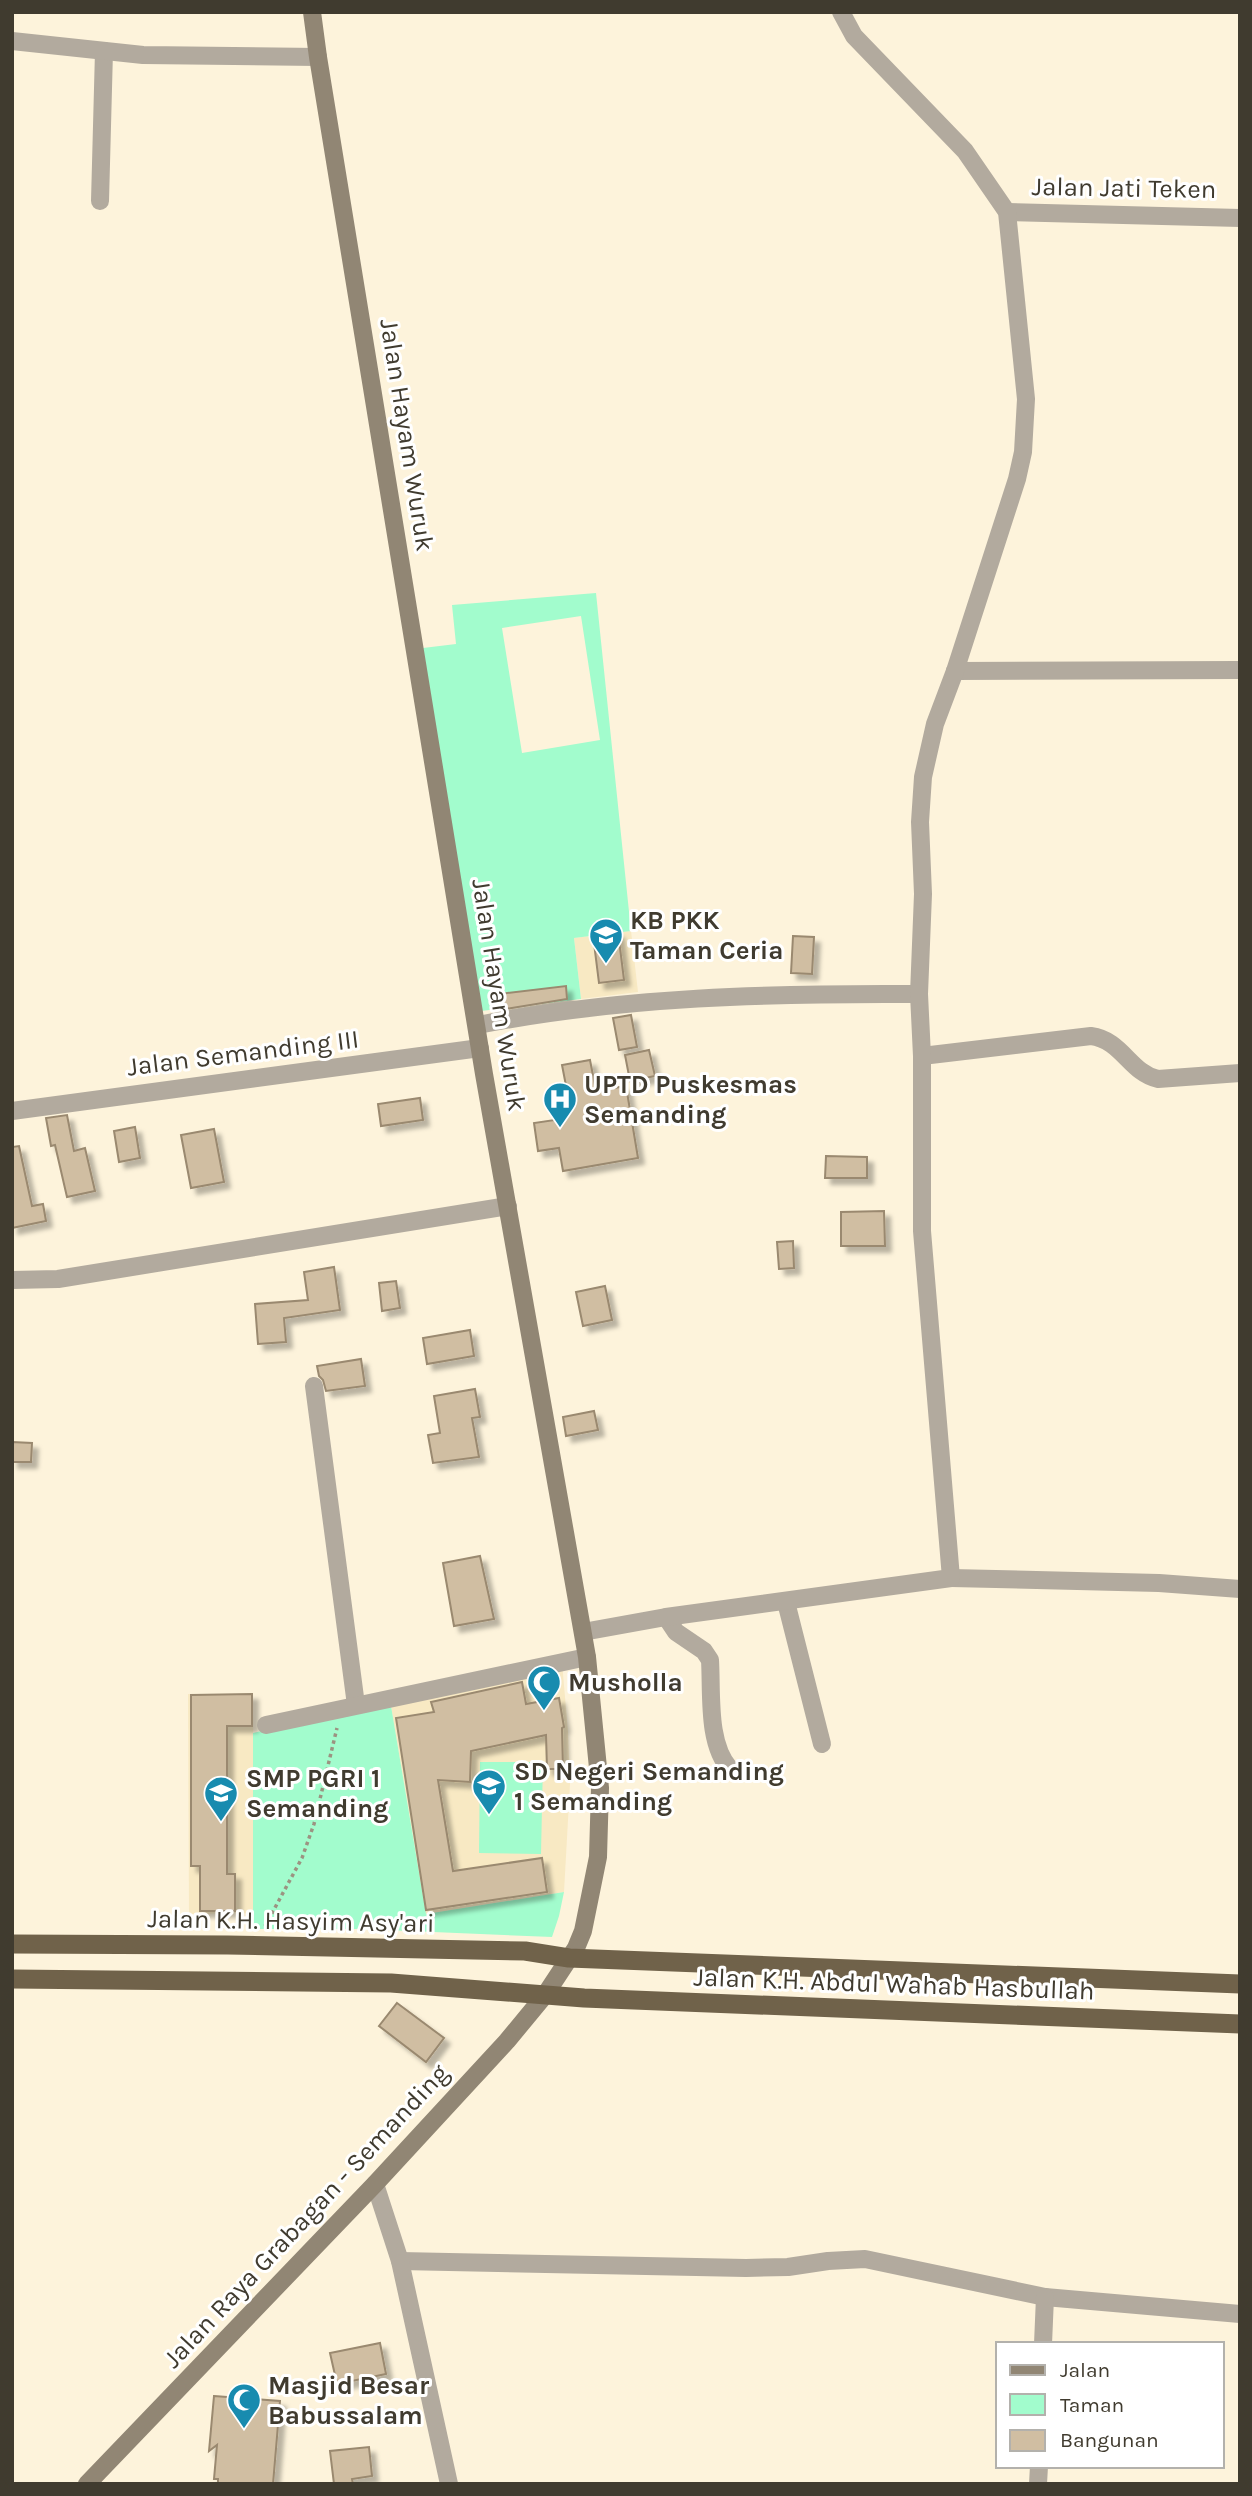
<svg xmlns="http://www.w3.org/2000/svg" width="1252" height="2496" viewBox="0 0 1252 2496" font-family="Karla,sans-serif">
  <defs>
    <filter id="shadow"><feDropShadow dx="6" dy="6" stdDeviation="2" flood-color="#0004"/></filter>
  </defs>
  <rect width="100%" height="100%" fill="#fdf3db"/>
  <g fill="#f8e9c3">
    <path d="M631,931l7,61 -57,7 -7,-61z"/>
    <path d="M562,1662l6,70 2,52 -6,108 -138,22 -36,-214z"/>
    <path d="M188,1694h65l1,219 -65,1z"/>
  </g>
  <g fill="#a2fccd" fill-rule="evenodd">
    <path d="M596,593l35,338 -57,7 7,61 -100,12 -58,-363 33,-4 -4,-39zM581,616l19,124 -78,13 -20,-125z"/>
    <path d="M390,1700l36,214 138,-22 -5,24 -7,21 -190,-8h-109v-196z"/>
    <path d="M480,1762h63l-2,92 -62,-1z"/>
  </g>
  <g fill="#d0bea2" stroke="#9a896f" stroke-width="2" filter="url(#shadow)">
    <path d="M618,932l6,48 -25,3 -6,-48z"/>
    <path d="M793,936l21,1 -2,37 -21,-1z"/>
    <path d="M566,986l1,13 -74,12 -2,-16z"/>
    <path d="M631,1015l6,32 -18,3 -6,-32z"/>
    <path d="M649,1050l6,26 -25,5 -5,-26z"/>
    <path d="M590,1060l6,31 30,-5 12,72 -75,13 -4,-23 -21,3 -4,-28 21,-3 -3,-21 16,-3 -6,-31z"/>
    <path d="M420,1098l3,22 -42,6 -3,-22z"/>
    <path d="M67,1115l7,36 11,-3 10,43 -28,6 -12,-52 -4,1 -5,-28z"/>
    <path d="M135,1127l5,31 -21,4 -5,-31z"/>
    <path d="M214,1129l10,53 -33,6 -10,-53z"/>
    <path d="M19,1146l13,60 11,-2 3,17 -34,7v-81z"/>
    <path d="M826,1156l41,1v21h-42z"/>
    <path d="M884,1211l1,35h-44v-34z"/>
    <path d="M793,1241l1,27 -15,1 -2,-27z"/>
    <path d="M334,1267l6,43 -56,8 2,24 -28,2 -3,-40 53,-4 -4,-28z"/>
    <path d="M396,1281l4,27 -18,3 -3,-28z"/>
    <path d="M605,1286l7,34 -29,6 -7,-34z"/>
    <path d="M470,1330l4,26 -47,8 -4,-26z"/>
    <path d="M361,1359l4,27 -39,5 -3,-11 -4,-4 -2,-10z"/>
    <path d="M475,1389l5,28 -8,1 7,39 -46,6 -5,-28 12,-2 -6,-37z"/>
    <path d="M594,1411l4,19 -32,6 -3,-19z"/>
    <path d="M12,1442l20,1 -1,19h-19z"/>
    <path d="M480,1556l14,63 -40,7 -11,-63z"/>
    <path d="M522,1682l4,22 33,-6 5,29 -2,1 1,41h-16l-1,-34 -75,16 -1,31 -32,-2 15,91 89,-13 5,34 -121,18 -30,-192 38,-6 -3,-10z"/>
    <path d="M252,1694v32h-25v148h8v37h-35v-45h-9v-171z"/>
    <path d="M397,2003l47,35 -18,24 -47,-36z"/>
    <path d="M380,2343l6,31 -49,10 -7,-31z"/>
    <path d="M214,2396l66,5 -7,83h-55v-5h-4l3,-34 -8,6z"/>
    <path d="M369,2447l3,29 -20,3 1,5h-19l-4,-33z"/>
  </g>
  <g fill="none" stroke-linecap="round" stroke-linejoin="round">
    <path stroke="#9b9381" stroke-width="3.5" stroke-dasharray="3.5 3.5" stroke-linecap="butt" d="M265,1926l37,-68 12,-34 23,-96"/>
    <g stroke="#b2aa9e" stroke-width="18">
      <path d="M100,201l4,-150"/>
      <path d="M1007,212l233,6"/>
      <path d="M955,671l283,-1"/>
      <path d="M478,1025c144,-28 294,-32 441,-31"/>
      <path d="M922,1056l169,-20c31,4 39,37 67,43l82,-6"/>
      <path d="M12,1280l46,-1 450,-73"/>
      <path d="M314,1386l42,319"/>
      <path d="M951,1578l208,5 81,6"/>
      <path d="M786,1602l36,142"/>
      <path d="M666,1617l10,15 28,19 6,9c2,34 -3,84 20,109"/>
      <path d="M583,1632l83,-15 285,-39 -29,-347v-175l-3,-62 4,-100 -3,-72 3,-45 12,-53 20,-53 62,-192 6,-27 3,-53 -19,-187 -42,-61 -111,-115 -13,-24"/>
      <path d="M266,1725l321,-68"/>
      <path d="M400,2261l346,7 42,-1 40,-6 37,-2 180,38 195,17"/>
      <path d="M1043,2344l2,-47"/>
      <path d="M1038,2484l1,-18"/>
    </g>
    <g stroke="#b2aa9e" stroke-width="18">
      <path d="M12,41l131,14 175,2"/>
      <path d="M12,1111l468,-63"/>
      <path d="M375,2184l25,77 49,223"/>
    </g>
    <path stroke="#918674" stroke-width="18" d="M87,2484l288,-300 132,-143 38,-46 31,-47 7,-17 15,-74 2,-69 -13,-131 -103,-583 -166,-1017 -6,-45"/>
    <g stroke="#70624a" stroke-width="19">
      <path d="M12,1944l216,1 297,6 44,7 671,26"/>
      <path d="M12,1979l379,4 193,15 656,26"/>
    </g>
  </g>
  <defs>
    <g id="school-pin" transform="scale(1.75)"><path d="M0 17L-7.5 6A9.5 9.5 0 1 1 7.5 6Z" fill="#188baf" stroke="#fff"/><path d="M0-5L7-2L0 1L-7-2ZM-4 1L0 2.5L4 1V4Q0 6-4 4Z" fill="#fff"/></g>
    <g id="hospital-pin" transform="scale(1.75)"><path d="M0 17L-7.5 6A9.5 9.5 0 1 1 7.5 6Z" fill="#188baf" stroke="#fff"/><path d="M-5-5h3v3.5h4V-5h3V5h-3V1.5h-4V5h-3Z" fill="#fff"/></g>
    <g id="mosque-pin" transform="scale(1.75)"><path d="M0 17L-7.5 6A9.5 9.5 0 1 1 7.5 6Z" fill="#188baf" stroke="#fff"/><path d="M3.5-4.9A6 6 0 1 0 3.5 4.9A5 5 0 1 1 3.5-4.9Z" fill="#fff"/></g>
  </defs>
  <g fill-rule="evenodd">
    <use href="#school-pin" x="606" y="935"/>
    <use href="#hospital-pin" x="560" y="1099"/>
    <use href="#mosque-pin" x="544" y="1682"/>
    <use href="#school-pin" x="489" y="1786"/>
    <use href="#school-pin" x="221" y="1793"/>
    <use href="#mosque-pin" x="244" y="2400"/>
  </g>
  <g text-anchor="middle" dominant-baseline="central" stroke-width="6" stroke-linejoin="round" paint-order="stroke">
    <g font-size="26" fill="#403b2f" stroke="#fff">
      <text transform="translate(1124 188) rotate(1)">Jalan Jati Teken</text>
      <text transform="translate(407 435) rotate(81)">Jalan Hayam Wuruk</text>
      <text transform="translate(499 995) rotate(81)">Jalan Hayam Wuruk</text>
      <text transform="translate(243 1053) rotate(-7)">Jalan Semanding III</text>
      <text transform="translate(291 1921) rotate(1)">Jalan K.H. Hasyim Asy'ari</text>
      <text transform="translate(894 1984) rotate(2)">Jalan K.H. Abdul Wahab Hasbullah</text>
      <text transform="translate(306 2216) rotate(-47)">Jalan Raya Grabagan - Semanding</text>
    </g>
    <g font-size="26" font-weight="bold" fill="#403b2f" stroke="#fff" text-anchor="start">
      <text x="630" y="920">KB PKK<tspan x="630" dy="30">Taman Ceria</tspan></text>
      <text x="584" y="1084">UPTD Puskesmas<tspan x="584" dy="30">Semanding</tspan></text>
      <text x="568" y="1682">Musholla</text>
      <text x="514" y="1771">SD Negeri Semanding<tspan x="514" dy="30">1 Semanding</tspan></text>
      <text x="246" y="1778">SMP PGRI 1<tspan x="246" dy="30">Semanding</tspan></text>
      <text x="268" y="2385">Masjid Besar<tspan x="268" dy="30">Babussalam</tspan></text>
    </g>
  </g>
  <rect width="1252" height="2496" fill="none" stroke="#403b2f" stroke-width="28"/>
  <rect x="996" y="2342" width="228" height="126" fill="#ffffff" stroke="#b3b1ac" stroke-width="2"/>
  <rect x="1010" y="2365" width="35" height="10" fill="#918674" stroke="#b3b1ac" stroke-width="2"/>
  <text x="1060" y="2377" font-size="21" fill="#403b2f">Jalan</text>
  <rect x="1010" y="2394" width="35" height="21" fill="#a2fccd" stroke="#b3b1ac" stroke-width="2"/>
  <text x="1060" y="2412" font-size="21" fill="#403b2f">Taman</text>
  <rect x="1010" y="2430" width="35" height="21" fill="#d0bea2" stroke="#b3b1ac" stroke-width="2"/>
  <text x="1060" y="2447" font-size="21" fill="#403b2f">Bangunan</text>
</svg>
